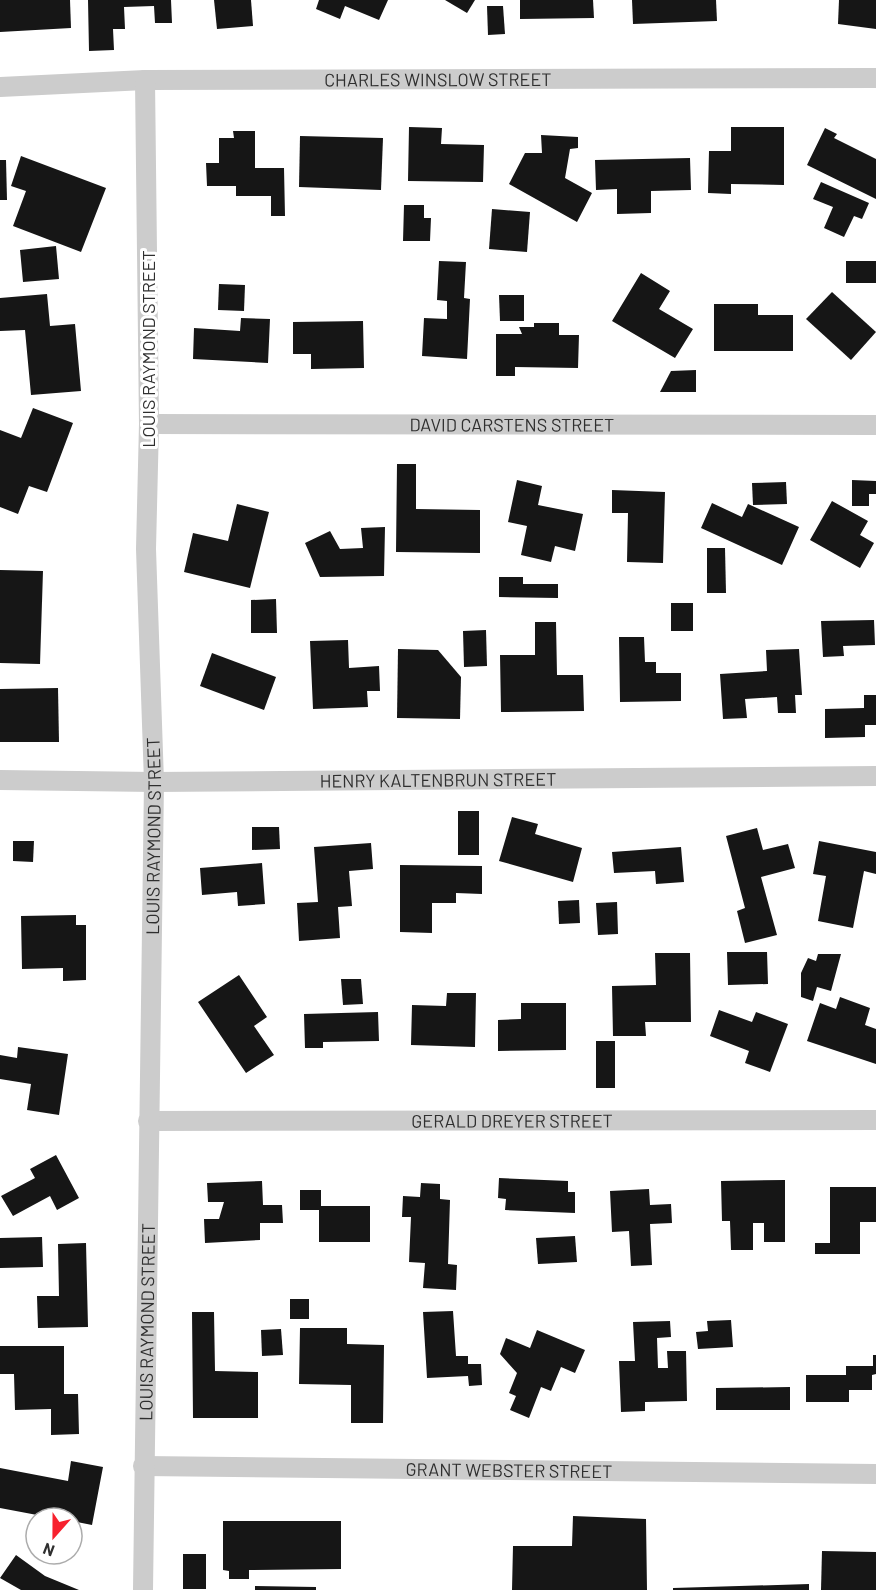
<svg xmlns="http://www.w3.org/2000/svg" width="876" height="1590" viewBox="0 0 876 1590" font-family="Barlow,sans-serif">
  <rect width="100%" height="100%" fill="#fff"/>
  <g fill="#161616">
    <path d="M0,0h70l1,28 -71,4z"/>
    <path d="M88,0h83l1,23h-17l-1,-17 -30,1 1,22h-12l1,21 -25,1z"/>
    <path d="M214,0h37l2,26 -36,3z"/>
    <path d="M319,0h69l-9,20 -34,-14 -5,13 -24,-10z"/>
    <path d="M445,0h30l-8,13z"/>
    <path d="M520,0h73l1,18 -74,1z"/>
    <path d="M632,0h84l1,21 -84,3z"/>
    <path d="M839,0h37v29l-38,-5z"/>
    <path d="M487,6h16l2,28 -17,1z"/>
    <path d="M409,127l33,1 -1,16 43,1 -1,37 -75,-1z"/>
    <path d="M731,127h53v58l-53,-1v10l-23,-1 1,-42h22z"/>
    <path d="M825,128l12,6 -3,4 42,21v40l-69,-34z"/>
    <path d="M233,131h22v37h29l1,48h-14v-20h-35v-10h-29l-1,-23h13v-25h15z"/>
    <path d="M541,135l37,2v11l-8,1 -5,29 27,15 -15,29 -68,-38 16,-31h17z"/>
    <path d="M300,136l83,2 -2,52 -82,-3z"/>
    <path d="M21,156l85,32 -25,64 -68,-26 13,-35 -15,-5z"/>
    <path d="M690,158l1,32 -40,1v22l-34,1v-25l-21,1 -1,-30z"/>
    <path d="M0,160h6l1,40h-7z"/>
    <path d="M821,182l48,21 -7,16 -8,-3 -10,21 -20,-9 9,-21 -20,-8z"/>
    <path d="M404,205h20v13h7l-1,23h-27z"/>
    <path d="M492,209l38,3 -3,40 -38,-3z"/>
    <path d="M56,246l3,33 -36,3 -3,-32z"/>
    <path d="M439,261l27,1 -2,36 6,1 -3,60 -45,-3 2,-38 23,1v-18l-10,-1z"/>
    <rect x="846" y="261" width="30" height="22"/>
    <path d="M641,273l29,18 -11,18 34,20 -18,29 -63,-37z"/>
    <path d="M219,284l26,1 -1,26 -26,-1z"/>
    <path d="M832,292l44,40 -25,28 -45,-41z"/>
    <path d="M47,294l3,32 25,-2 6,67 -50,4 -6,-65 -25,1v-33z"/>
    <path d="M499,295h25v26h-24z"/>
    <path d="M714,304h44v11h35v36h-79z"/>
    <path d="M241,318l29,1 -2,44 -75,-4 1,-31 46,3z"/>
    <path d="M363,321l1,47 -53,1v-15h-18v-32z"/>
    <path d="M534,323h25v12h20l-1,33 -63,-1v9h-19v-42h26l-3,-7h15z"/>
    <path d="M696,370v22h-36l11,-21z"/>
    <path d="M33,408l40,15 -26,69 -18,-6 -11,28 -18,-7v-77l21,8z"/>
    <path d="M397,464h19v45l64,1v43l-84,-1z"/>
    <path d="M517,480l25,6 -4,19 45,9 -8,37 -20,-5 -4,16 -30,-7 6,-29 -19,-4z"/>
    <path d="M852,480l24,1v13h-7v12h-17z"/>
    <path d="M786,482l1,22 -34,1 -1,-22z"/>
    <path d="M612,490l53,2 -2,71 -36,-1 1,-49h-16z"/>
    <path d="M832,501l36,20 -8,14 14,8 -14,25 -50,-28z"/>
    <path d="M712,503l30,14 6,-13 51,23 -17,38 -81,-37z"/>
    <path d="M237,504l32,8 -19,76 -66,-16 9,-39 35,8z"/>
    <path d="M385,527l-1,49 -64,1 -15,-34 25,-12 10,18 23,-1 -2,-20z"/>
    <path d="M707,548h18l1,45h-19z"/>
    <path d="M0,570l43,1 -3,93 -40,-1z"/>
    <path d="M499,577h24v7h35v14l-59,-1z"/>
    <path d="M276,599l1,34h-26v-33z"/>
    <rect x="671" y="603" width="22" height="28"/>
    <path d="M874,620l1,25 -32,1 1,10 -21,1 -2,-36z"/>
    <path d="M535,622h21l1,53h26l1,36 -83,1 -1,-57h35z"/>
    <path d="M486,630l1,36 -23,1 -1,-36z"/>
    <path d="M619,637h25l1,25h11v11h25v28l-61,1z"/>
    <path d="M348,640l1,28 30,-2 1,25h-13l1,16 -55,2 -3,-68z"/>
    <path d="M398,649l40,1 23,27 -1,42 -63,-1z"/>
    <path d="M799,649l3,46h-7l1,18h-18l-1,-16 -32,2 2,19 -24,1 -3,-45 47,-3 -1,-21z"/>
    <path d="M212,653l64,24 -12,33 -64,-24z"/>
    <path d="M58,688l1,54h-59v-53z"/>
    <path d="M864,695h12v30h-11v12l-40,1v-29l39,-1z"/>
    <rect x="458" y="811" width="21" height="44"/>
    <path d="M512,817l26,7 -3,10 47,14 -9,34 -74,-21z"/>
    <path d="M252,827h27l1,22 -28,1z"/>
    <path d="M757,828l6,22 25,-6 7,24 -34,9 16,58 -32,8 -8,-32 8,-3 -19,-72z"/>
    <path d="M13,841h21l-1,21 -20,-1z"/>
    <path d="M819,841l57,11v22l-12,-3 -11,57 -35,-7 8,-45 -13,-2z"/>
    <path d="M371,843l2,26 -24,2 3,35 -14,1 2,31 -41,3 -2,-38 21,-1 -4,-55z"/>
    <path d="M681,847l3,35 -28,2 -1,-13 -41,2 -2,-21z"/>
    <path d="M262,863l3,41 -27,2 -1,-14 -35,3 -2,-27z"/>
    <path d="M400,865l82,1v28l-26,-1v10h-24v30l-32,-1z"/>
    <path d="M579,900l1,23 -21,1 -1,-23z"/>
    <path d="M617,902l1,32 -20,1 -2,-32z"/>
    <path d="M76,915v10h10v55l-23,1v-13l-41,1 -1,-53z"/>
    <path d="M727,952h40l1,32 -40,1z"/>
    <path d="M655,953h35l1,69h-46l1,14h-33l-1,-50 44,-1z"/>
    <path d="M818,954h23l-10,37 -14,-4 -4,14 -12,-4v-24l7,-15 8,3z"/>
    <path d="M239,975l28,42 -13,9 20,29 -28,18 -48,-71z"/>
    <path d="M341,979h20l2,25 -20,1z"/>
    <path d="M447,993h29l-1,54 -64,-2 1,-40 34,1z"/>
    <path d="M840,997l30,11 -5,17 11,4v35l-69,-23 13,-38 16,6z"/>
    <path d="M521,1003h45v47l-68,1v-31l23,-1z"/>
    <path d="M719,1010l33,12 4,-10 32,12 -18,48 -25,-9 4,-12 -39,-15z"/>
    <path d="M378,1012l1,29 -56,1v6h-18l-1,-34z"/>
    <rect x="596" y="1041" width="19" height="47"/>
    <path d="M18,1047l50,7 -9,61 -32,-5 4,-26 -31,-5v-24l17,3z"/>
    <path d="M56,1155l23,43 -22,12 -7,-14 -37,20 -12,-20 34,-18 -5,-9z"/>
    <path d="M499,1178l69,3v11h7v21l-70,-3 1,-11 -8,-1z"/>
    <path d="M785,1180v62h-21v-19h-11v27h-22l-1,-29h-8l-1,-40z"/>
    <path d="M262,1181l1,24h19l1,18h-23v17l-55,3 -1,-24h15l5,-17h-16l-1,-19z"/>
    <path d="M421,1183l19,1v15l10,1 -2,64 9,1 -1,25 -33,-2 2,-25 -16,-1 2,-45h-9l1,-21 17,1z"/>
    <path d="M830,1187h46v35h-16v32h-45v-11h15z"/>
    <path d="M649,1189l1,16 21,-1 1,19 -22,1 2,41 -21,1 -2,-35 -17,1 -2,-41z"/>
    <path d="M300,1190h21v16h49v36h-51v-32h-19z"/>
    <path d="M575,1236l2,26 -39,2 -2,-26z"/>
    <path d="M42,1237l1,30 -43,1v-30z"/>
    <path d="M86,1243l2,84 -50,1 -1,-32h22l-1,-52z"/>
    <rect x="290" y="1299" width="19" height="20"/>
    <path d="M453,1311l3,45h12v8h13l1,21 -13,1 -1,-10 -41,2 -4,-66z"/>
    <path d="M192,1312h22l1,59 43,1v46h-65z"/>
    <path d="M731,1320l2,27 -35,2 -2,-17 12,-1 -1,-10z"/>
    <path d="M670,1321l1,16 -14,1 1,30h10l-1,-17h19l1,50 -42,1v9l-24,1 -2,-51h16l-2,-39z"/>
    <path d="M300,1328h47v16l37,1 -1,78h-32v-38l-52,-1z"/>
    <path d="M281,1329l2,26 -21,1 -1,-26z"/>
    <path d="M537,1330l48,20 -10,23 -14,-6 -10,24 -10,-4 -12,31 -19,-8 6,-14 -7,-3 8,-20 -17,-19 6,-16 24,10z"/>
    <path d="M0,1346h64v48h14l1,40 -28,1v-26l-36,1 -1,-36h-14z"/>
    <path d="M873,1355h3v19l-4,1v15h-23v12h-43v-27h40v-9h27z"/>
    <path d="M790,1387v23h-74v-22z"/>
    <path d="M71,1461l32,6 -11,58 -20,-4v-3h-19l-53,-10v-40l68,13z"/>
    <path d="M573,1516l73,3 1,71h-135l1,-44h59z"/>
    <path d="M223,1521h118v48l-92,1v9h-20v-8l-6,-1z"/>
    <path d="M822,1551l54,1v38h-55z"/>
    <rect x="183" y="1554" width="23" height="35"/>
    <path d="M16,1555l29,21 34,14h-58l-21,-12z"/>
    <path d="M809,1584v6h-136v-2z"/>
    <path d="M255,1586l61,1v3h-61z"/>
  </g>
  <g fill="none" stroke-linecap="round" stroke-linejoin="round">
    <g stroke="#ccc" stroke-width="20">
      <path id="s1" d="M0,87l145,-7 731,-2"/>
      <path id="s2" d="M149,424l727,1"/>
      <path id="s3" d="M0,780l154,2 722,-6"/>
      <path id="s4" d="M148,1121l728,-1"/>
      <path id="s5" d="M143,1466l733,8"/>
      <path id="s6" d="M143,1590l11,-808 -8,-233 3,-125 -4,-344"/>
    </g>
  </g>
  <g text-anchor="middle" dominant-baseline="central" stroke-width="6" stroke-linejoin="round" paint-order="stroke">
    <g font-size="18" fill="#2f2f2f" stroke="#fff">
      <text stroke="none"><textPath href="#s1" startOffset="438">CHARLES WINSLOW STREET</textPath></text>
      <text transform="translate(148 349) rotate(-90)">LOUIS RAYMOND STREET</text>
      <text stroke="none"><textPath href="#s2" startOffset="363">DAVID CARSTENS STREET</textPath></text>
      <text stroke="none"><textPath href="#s3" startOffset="438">HENRY KALTENBRUN STREET</textPath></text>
      <text stroke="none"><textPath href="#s6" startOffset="754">LOUIS RAYMOND STREET</textPath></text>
      <text stroke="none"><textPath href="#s4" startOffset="364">GERALD DREYER STREET</textPath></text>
      <text stroke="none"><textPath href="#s6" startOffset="268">LOUIS RAYMOND STREET</textPath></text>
      <text stroke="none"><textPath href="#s5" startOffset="366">GRANT WEBSTER STREET</textPath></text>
    </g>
  </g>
  <g transform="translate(54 1536) rotate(201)"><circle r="28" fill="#ffffff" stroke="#acacac" stroke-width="1.5"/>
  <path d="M0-4.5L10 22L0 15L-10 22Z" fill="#f7212e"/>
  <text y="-9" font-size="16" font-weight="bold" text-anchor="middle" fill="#2f2f2f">N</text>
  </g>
</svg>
